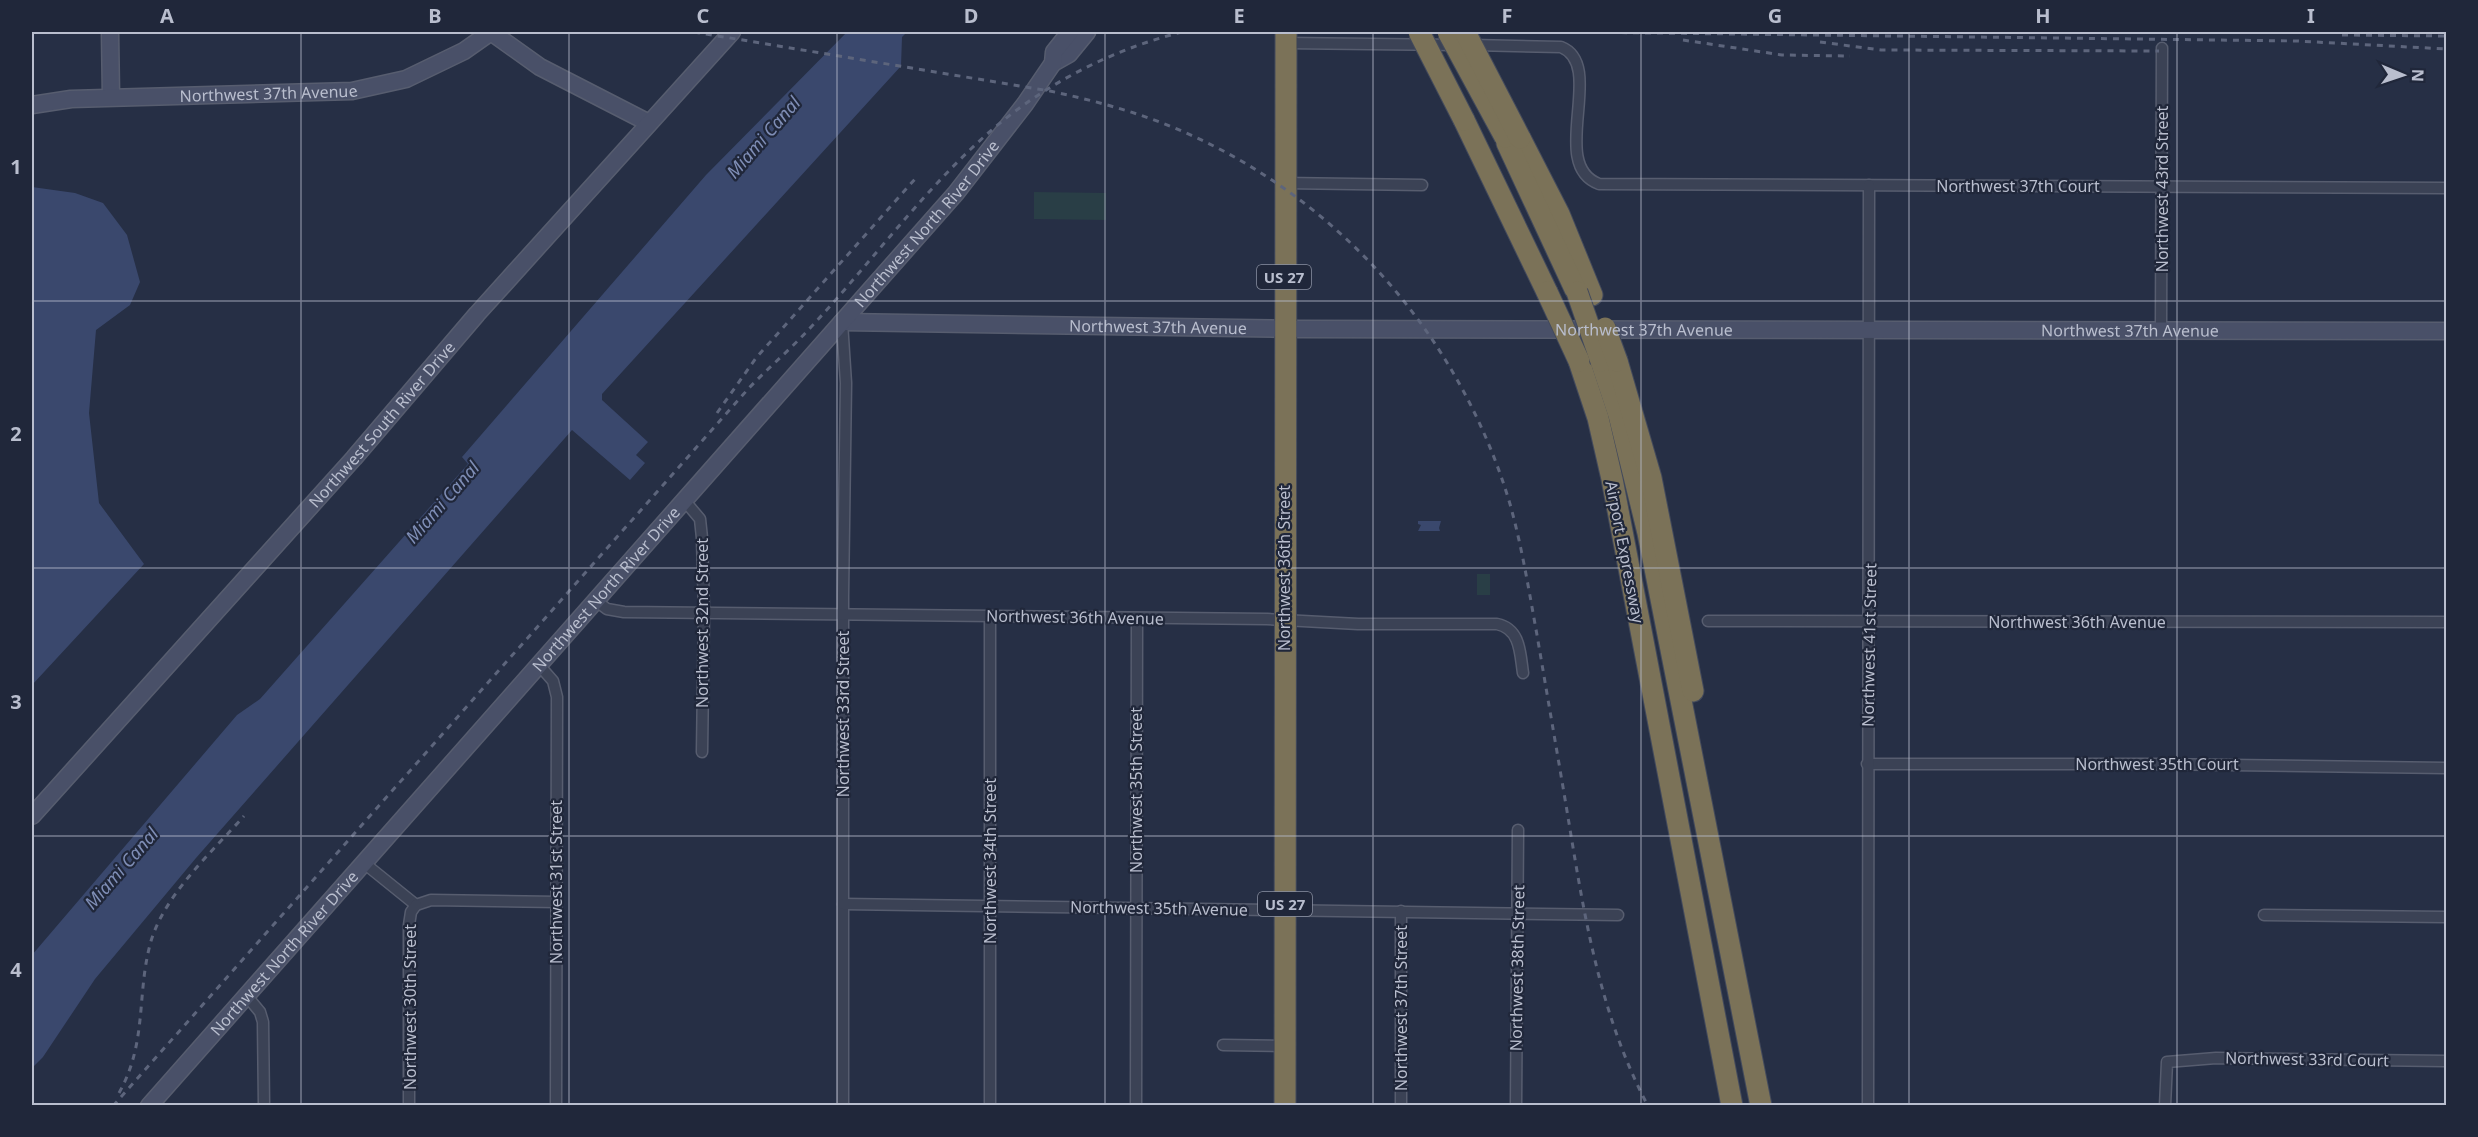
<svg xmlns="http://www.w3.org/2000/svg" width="2478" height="1137" viewBox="0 0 2478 1137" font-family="'Noto Sans',sans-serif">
  <rect width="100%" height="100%" fill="#262f45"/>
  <g fill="#293e46">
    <path d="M1034,192l72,1v27l-72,-1z"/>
    <rect x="1477" y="574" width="13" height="21"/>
  </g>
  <g fill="#3a486d">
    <path d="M847,32h60l-5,5 -1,29 -299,328v6l46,42 -12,13 9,8 -15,17 -58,-50 -376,428 -101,121 -52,78 -11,11v-113l205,-240 23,-16 208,-235 -6,-7 244,-282z"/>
    <path d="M32,187l43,6 28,10 24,32 13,47 -10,23 -34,25 -7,83 10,90 45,61 -112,121z"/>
    <path d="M1418,521h23l-2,7 1,3h-22l3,-6 -3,-1z"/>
  </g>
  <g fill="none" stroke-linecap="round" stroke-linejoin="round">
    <g stroke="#575d6f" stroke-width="13">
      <g id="street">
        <path d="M1285,43l171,2"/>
        <path d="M1472,45l89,2c46,18 -14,118 38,137l847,4"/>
        <path d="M1284,183l138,2"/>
        <path d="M842,322l4,61 -3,213v510"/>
        <path d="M2161,331l1,-283"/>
        <path d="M684,500l16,19 2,19 2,74 -2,140"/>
        <path d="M595,600l12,9 17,3 643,7 91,5h139c24,5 23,30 26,49"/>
        <path d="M1708,621l738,1"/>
        <path d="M539,665l14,16 4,16 -1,409"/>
        <path d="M1867,764h285l294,4"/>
        <path d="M364,863l52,42"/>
        <path d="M843,904l775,11"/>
        <path d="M416,905l15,-5 126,2"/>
        <path d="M2264,915l182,2"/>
        <path d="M246,995l14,17 3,10 1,84"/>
        <path d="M1223,1045l62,1"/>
        <path d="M409,1106v-181l2,-13 5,-7"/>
        <path d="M990,1106v-490"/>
        <path d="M1136,1106l1,-488"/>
        <path d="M1401,1106v-195"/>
        <path d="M1516,1106l2,-276"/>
        <path d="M1868,1106l1,-921"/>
        <path d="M2165,1106l2,-44 49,-4 230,3"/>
      </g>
    </g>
    <g stroke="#575d6f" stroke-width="19">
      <g id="secondary">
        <path d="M110,32l1,65"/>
        <path d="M1053,63l16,-9 18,-22"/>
        <path id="s1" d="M32,105l39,-6 281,-8 54,-12 58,-28 27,-19 49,35 109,56"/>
        <path id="s2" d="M842,322l458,7 1146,2"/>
        <path id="s3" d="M32,816l322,-358 123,-144 255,-282"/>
        <path id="s4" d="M149,1106l807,-913 69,-89 28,-41 1,-11 16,-20"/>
      </g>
    </g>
    <g stroke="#434a5c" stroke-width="23">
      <g id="highway">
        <path d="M1464,120l83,172"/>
        <path d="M1520,138l39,76 33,81"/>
        <path d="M1507,143l68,146"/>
        <path d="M1579,361l19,57 14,61 120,627"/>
        <path d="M1601,361l18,54 29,118 113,573"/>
        <path d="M1617,361l34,117 42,213"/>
        <path d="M1285,1106l1,-1074"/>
      </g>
    </g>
    <use href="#street" stroke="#3b4255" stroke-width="10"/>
    <use href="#secondary" stroke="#495068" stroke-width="16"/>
    <use href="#highway" stroke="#7b7258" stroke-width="21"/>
    <g stroke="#5d657c" stroke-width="3" stroke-dasharray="6 6" stroke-linecap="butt">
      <path d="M694,32l356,59c46,10 91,22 134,41 158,69 277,207 326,372 12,43 19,87 27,131 9,53 18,105 27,158 18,107 32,215 84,313"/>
      <path d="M1573,32l724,9 149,8"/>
      <path d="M2342,35l104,1"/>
      <path d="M1683,40l99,15 68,1"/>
      <path d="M1820,42l61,8 278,1"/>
      <path d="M717,413l39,-55 159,-179"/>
      <path d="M119,1093c29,-52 17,-99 32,-152 14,-47 61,-89 93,-125"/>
      <path d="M113,1106l636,-718c20,-21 42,-39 62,-61 59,-63 110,-134 175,-192 55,-49 124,-85 196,-103"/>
    </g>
    <g stroke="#434a5c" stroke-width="23" stroke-linecap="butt">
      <g id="highway-bridge">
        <path d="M1419,32l45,88"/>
        <path d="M1448,32l57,105"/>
        <path d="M1465,32l55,106"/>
        <path d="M1547,292l32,69"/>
        <path d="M1577,292l24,69"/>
        <path d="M1605,328l12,33"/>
      </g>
    </g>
    <use href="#highway-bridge" stroke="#7b7258" stroke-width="21"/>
  </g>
  <path fill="none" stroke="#b9bece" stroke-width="1.5" stroke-opacity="0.55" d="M301,32v1074M569,32v1074M837,32v1074M1105,32v1074M1373,32v1074M1641,32v1074M1909,32v1074M2177,32v1074M32,301h2414M32,568h2414M32,836h2414"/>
  <g text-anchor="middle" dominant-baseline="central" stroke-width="4.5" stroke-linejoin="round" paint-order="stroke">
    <g fill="#20273a" stroke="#8b91a2" stroke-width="1.5">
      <rect x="1257" y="265" width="54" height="24" rx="4.5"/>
      <rect x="1258" y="892" width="54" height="24" rx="4.5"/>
    </g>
    <g font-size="15" font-weight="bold" fill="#b9bece">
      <text x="1284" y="277">US 27</text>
      <text x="1285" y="904">US 27</text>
    </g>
    <g font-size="16" fill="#b9bece" stroke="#20273a">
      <text stroke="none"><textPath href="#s1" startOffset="237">Northwest 37th Avenue</textPath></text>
      <text x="2018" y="186">Northwest 37th Court</text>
      <text transform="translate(2162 189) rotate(-90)">Northwest 43rd Street</text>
      <text stroke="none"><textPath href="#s4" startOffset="1176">Northwest North River Drive</textPath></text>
      <text stroke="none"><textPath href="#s2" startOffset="316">Northwest 37th Avenue</textPath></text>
      <text stroke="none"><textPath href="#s2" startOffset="802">Northwest 37th Avenue</textPath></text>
      <text stroke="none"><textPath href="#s2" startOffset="1288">Northwest 37th Avenue</textPath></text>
      <text stroke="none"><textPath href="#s3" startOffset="525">Northwest South River Drive</textPath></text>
      <text transform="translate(1625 552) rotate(79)">Airport Expressway</text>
      <text transform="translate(1284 568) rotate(-90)">Northwest 36th Street</text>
      <text stroke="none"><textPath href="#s4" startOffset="690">Northwest North River Drive</textPath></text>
      <text transform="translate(1075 617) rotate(1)">Northwest 36th Avenue</text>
      <text x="2077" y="622">Northwest 36th Avenue</text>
      <text transform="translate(702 623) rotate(-90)">Northwest 32nd Street</text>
      <text transform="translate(1869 645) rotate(-89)">Northwest 41st Street</text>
      <text transform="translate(843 714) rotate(-90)">Northwest 33rd Street</text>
      <text x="2157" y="764">Northwest 35th Court</text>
      <text transform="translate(1136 790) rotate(-90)">Northwest 35th Street</text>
      <text transform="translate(990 861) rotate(-90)">Northwest 34th Street</text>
      <text transform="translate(556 882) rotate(-90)">Northwest 31st Street</text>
      <text transform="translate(1159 908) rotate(1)">Northwest 35th Avenue</text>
      <text stroke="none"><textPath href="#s4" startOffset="204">Northwest North River Drive</textPath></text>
      <text transform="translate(1517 968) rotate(-89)">Northwest 38th Street</text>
      <text transform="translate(410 1007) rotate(-90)">Northwest 30th Street</text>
      <text transform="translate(1401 1008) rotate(-90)">Northwest 37th Street</text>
      <text transform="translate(2307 1059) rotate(1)">Northwest 33rd Court</text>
    </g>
    <g font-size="18" font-style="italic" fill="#7f8eb6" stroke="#20273a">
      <text transform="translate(763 137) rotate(-49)">Miami Canal</text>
      <text transform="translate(442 502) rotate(-49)">Miami Canal</text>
      <text transform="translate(121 868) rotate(-49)">Miami Canal</text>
    </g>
  </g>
  <rect width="2478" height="1137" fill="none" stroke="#20273a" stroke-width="66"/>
  <g transform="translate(2403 75) rotate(92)" stroke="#20273a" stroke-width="4.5" paint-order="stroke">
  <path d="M0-4.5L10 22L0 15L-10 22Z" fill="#b9bece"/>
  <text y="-9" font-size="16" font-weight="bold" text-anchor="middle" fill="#b9bece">N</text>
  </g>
  <rect x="33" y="33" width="2412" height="1071" fill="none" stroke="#b9bece" stroke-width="2"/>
  <g font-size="20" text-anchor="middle" font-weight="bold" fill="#b9bece">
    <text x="167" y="23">A</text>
    <text x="435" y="23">B</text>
    <text x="703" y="23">C</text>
    <text x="971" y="23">D</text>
    <text x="1239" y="23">E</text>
    <text x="1507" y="23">F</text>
    <text x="1775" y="23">G</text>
    <text x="2043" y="23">H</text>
    <text x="2311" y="23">I</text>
    <text x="16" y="174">1</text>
    <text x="16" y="441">2</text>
    <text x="16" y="709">3</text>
    <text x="16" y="977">4</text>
  </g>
</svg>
